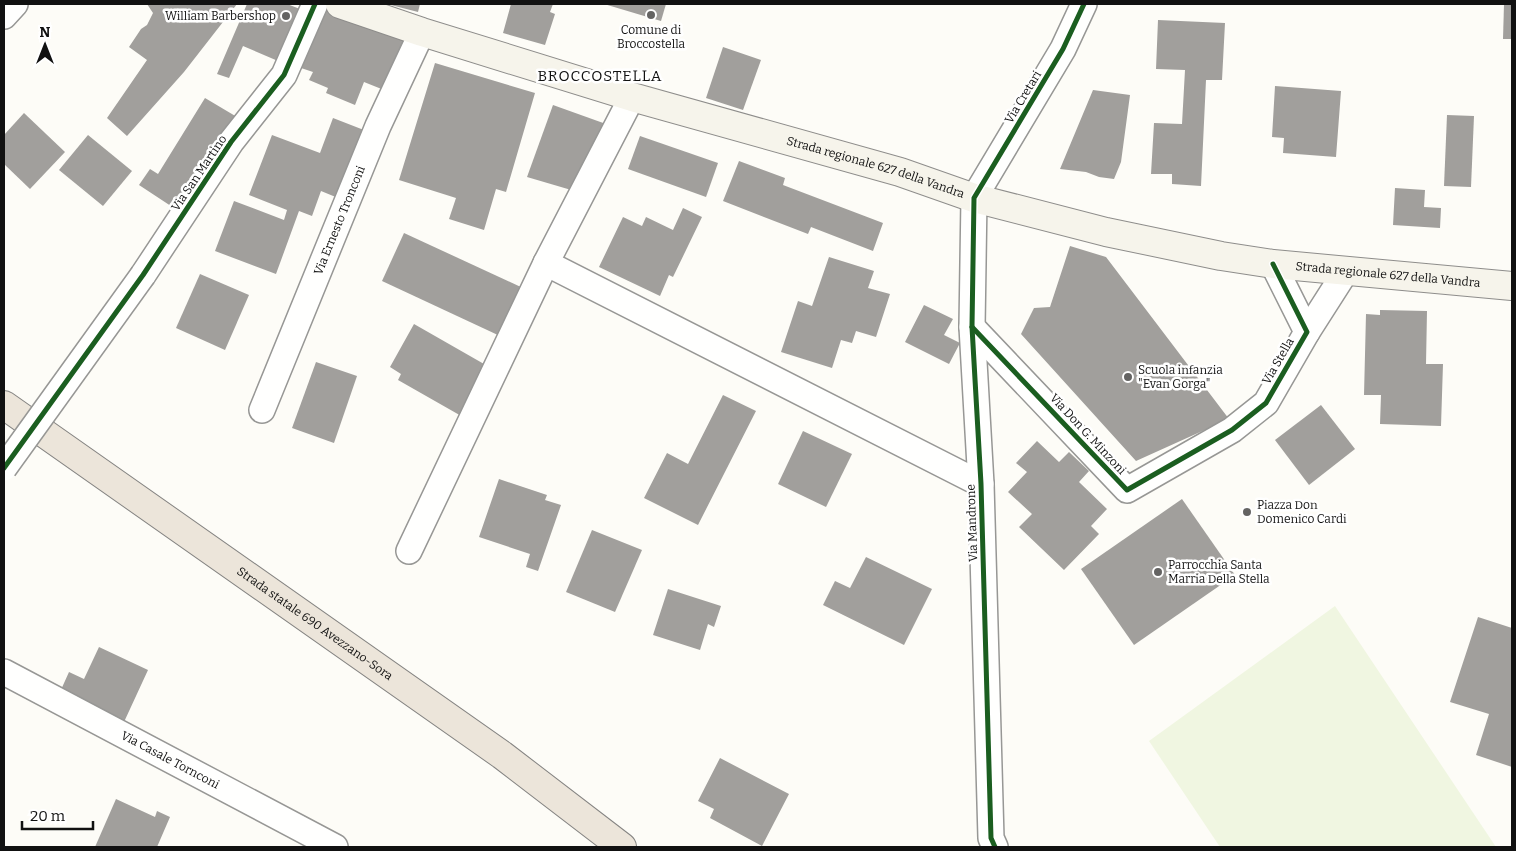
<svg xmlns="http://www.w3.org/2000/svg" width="1516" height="851" viewBox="0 0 1516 851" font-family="Bitter,serif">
  <rect width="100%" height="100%" fill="#fdfcf7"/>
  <path fill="#f0f6e1" d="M1335,606l161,241h-276l-71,-106z"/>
  <g fill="#a19f9c">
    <path d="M147,4h90l-53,68 -57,64 -20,-18 40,-58 -18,-13 12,-18 6,-4 6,-12z"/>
    <path d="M247,4h40l13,5 -22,52 -35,-15 -14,32 -12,-4z"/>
    <path d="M387,4h33l-2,8z"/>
    <path d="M511,4h42l-3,8 5,2 -10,31 -42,-12z"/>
    <path d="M604,4h62l-5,17z"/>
    <path d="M1504,4h8v35h-9z"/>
    <path d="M325,8l84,34 -20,50 -25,-10 -9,23 -29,-12 2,-5 -19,-8 4,-8 -12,-4z"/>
    <path d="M1158,20l67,3 -3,57h-16l-5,106 -29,-2v-10h-21l3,-51 28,1 3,-54 -29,-1z"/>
    <path d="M723,47l38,13 -18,50 -37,-12z"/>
    <path d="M435,63l100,30 -29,99 -10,-3 -12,41 -35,-11 7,-21 -57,-18z"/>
    <path d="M1275,86l66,5 -5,66 -53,-4 1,-15 -12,-1z"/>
    <path d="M1093,90l37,5 -9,67 -7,17 -15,-2 -13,-5 -26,-3z"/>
    <path d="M205,98l37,22 -62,92 -41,-27 11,-16 8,5z"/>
    <path d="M553,105l53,19 -28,68 -51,-15z"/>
    <path d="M24,113l41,39 -35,37 -26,-25v-29z"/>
    <path d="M1447,115l27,1 -3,71 -27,-1z"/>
    <path d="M333,118l36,14 -26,68 -22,-9 -9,25 -13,-5 -23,63 -61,-23 19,-50 50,19 3,-10 -38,-15 23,-60 48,18z"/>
    <path d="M88,135l44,36 -29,35 -44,-36z"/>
    <path d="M640,136l78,27 -12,34 -78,-28z"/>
    <path d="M739,161l46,17 -2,7 100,38 -10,28 -62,-24 -3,7 -85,-33z"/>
    <path d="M1395,188l30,2 -1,17 17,1 -1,20 -47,-3z"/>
    <path d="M683,208l19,9 -29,60 -4,-2 -9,21 -61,-29 24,-50 19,9 4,-9 27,13z"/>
    <path d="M404,233l119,55 -23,48 -118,-55z"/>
    <path d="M1070,246l36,11 123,162 -93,42 -115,-127 13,-26 16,-1z"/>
    <path d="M829,257l45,14 -6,17 22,6 -14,43 -20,-6 -4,12 -11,-3 -9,28 -51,-16 17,-51 14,5z"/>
    <path d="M200,274l49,21 -24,55 -49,-22z"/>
    <path d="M924,305l29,14 -9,16 16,8 -11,21 -44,-22z"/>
    <path d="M1380,310l47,1 -1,53h17l-2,62 -61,-2 1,-29h-17l2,-81 14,1z"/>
    <path d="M414,324l77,44 -28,49 -65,-37 3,-6 -11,-7z"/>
    <path d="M316,362l41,14 -23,67 -42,-15z"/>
    <path d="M723,395l33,16 -58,114 -54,-27 23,-45 21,11z"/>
    <path d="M1321,405l34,44 -46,36 -34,-45z"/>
    <path d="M803,431l49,23 -26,53 -48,-23z"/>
    <path d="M1037,441l22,21 10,-10 20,19 -10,11 28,27 -16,17 8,8 -35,36 -45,-43 13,-13 -24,-22 19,-20 -11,-9z"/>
    <path d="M499,479l48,16 -2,5 16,5 -23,66 -12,-4 4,-13 -51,-17z"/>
    <path d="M1182,499l53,76 -101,70 -53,-76z"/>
    <path d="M592,530l50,20 -27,62 -49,-20z"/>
    <path d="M866,557l66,32 -28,56 -81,-40 12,-24 15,7z"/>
    <path d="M668,589l53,17 -7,21 -6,-3 -8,26 -47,-15z"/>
    <path d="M1478,617l34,11v139l-36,-12 13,-41 -39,-12z"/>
    <path d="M99,647l49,23 -24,52 -64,-30 9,-20 15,7z"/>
    <path d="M720,758l69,36 -27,52 -52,-28 4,-9 -16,-8z"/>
    <path d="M116,799l39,18 2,-6 13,6 -13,30h-62z"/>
  </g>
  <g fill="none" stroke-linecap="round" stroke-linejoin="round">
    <g stroke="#979795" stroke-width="28">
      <g id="minor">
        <path d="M4,16l11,-12"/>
        <path d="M546,263l435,221"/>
        <path d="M143,275l88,-133 53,-67 31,-71"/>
        <path d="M972,327l155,163 105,-60 34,-27 41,-71 -34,-68"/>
        <path d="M1307,332l39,-61"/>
        <path id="s1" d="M262,410l116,-284 44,-94"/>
        <path d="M409,551l137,-288 86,-166"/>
        <path id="s2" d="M4,672l331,175"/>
        <path d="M995,847l-4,-9 -10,-354 -9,-157 2,-129 89,-149 21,-45"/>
      </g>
    </g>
    <g stroke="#8e8d8b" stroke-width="30">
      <g id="secondary">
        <path id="s3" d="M340,4l82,28 210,65 268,75 74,26 132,34 115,24 52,8 239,22"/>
      </g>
    </g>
    <g stroke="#858482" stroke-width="30">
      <g id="trunk">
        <path id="s4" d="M4,405l498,350 120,92"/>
      </g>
    </g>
    <use href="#minor" stroke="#fffffe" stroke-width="25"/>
    <use href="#secondary" stroke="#f6f4eb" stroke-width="28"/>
    <use href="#trunk" stroke="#ece5da" stroke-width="28"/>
    <g stroke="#979795" stroke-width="28" stroke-linecap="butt">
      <path id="minor-bridge" d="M4,468l139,-193"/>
    </g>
    <use href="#minor-bridge" stroke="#fffffe" stroke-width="25"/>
    <g stroke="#fff" stroke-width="8">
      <g id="cycleway">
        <path d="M972,327l155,163 105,-60 34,-27 41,-71 -34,-68"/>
        <path d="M4,468l139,-193 88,-133 53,-67 31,-71"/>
        <path d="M995,847l-4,-9 -10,-354 -9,-157 2,-129 89,-149 21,-45"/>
      </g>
    </g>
    <use href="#cycleway" stroke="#1b5e20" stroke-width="5"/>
  </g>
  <g fill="#646362" stroke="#fff" stroke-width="2">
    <circle cx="651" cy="15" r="5"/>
    <circle cx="286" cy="16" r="5"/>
    <circle cx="1128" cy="377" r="5"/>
    <circle cx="1247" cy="512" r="5"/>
    <circle cx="1158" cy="572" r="5"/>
  </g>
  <g text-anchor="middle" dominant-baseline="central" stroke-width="5" stroke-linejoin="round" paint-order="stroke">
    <g font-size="12" fill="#111" stroke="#fff" text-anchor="start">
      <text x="276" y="16" text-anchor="end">William Barbershop</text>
      <text x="651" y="30" text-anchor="middle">Comune di<tspan x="651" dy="14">Broccostella</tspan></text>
      <text x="1138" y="370">Scuola infanzia<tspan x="1138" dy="14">"Evan Gorga"</tspan></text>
      <text x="1257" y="505">Piazza Don<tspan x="1257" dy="14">Domenico Cardi</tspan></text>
      <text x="1168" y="565">Parrocchia Santa<tspan x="1168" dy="14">Marria Della Stella</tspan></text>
    </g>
    <g font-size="12" fill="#111" stroke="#fff">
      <text transform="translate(1023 97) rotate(-59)">Via Cretari</text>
      <text stroke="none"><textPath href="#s3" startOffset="560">Strada regionale 627 della Vandra</textPath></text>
      <text transform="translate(199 173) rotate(-56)">Via San Martino</text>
      <text stroke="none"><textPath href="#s1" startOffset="205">Via Ernesto Tronconi</textPath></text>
      <text stroke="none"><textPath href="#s3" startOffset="1085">Strada regionale 627 della Vandra</textPath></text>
      <text transform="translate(1278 361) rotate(-60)">Via Stella</text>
      <text transform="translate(1088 434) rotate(47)">Via Don G. Minzoni</text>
      <text transform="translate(972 523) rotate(-92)">Via Mandrone</text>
      <text stroke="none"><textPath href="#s4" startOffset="380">Strada statale 690 Avezzano-Sora</textPath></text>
      <text stroke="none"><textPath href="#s2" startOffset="188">Via Casale Tornconi</textPath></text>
    </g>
    <g font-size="15" letter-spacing="1" fill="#111" stroke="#fff">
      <text x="600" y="76">BROCCOSTELLA</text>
    </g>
  </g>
  <rect width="1516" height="851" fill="none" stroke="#111111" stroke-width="10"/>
  <g transform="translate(45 45)" stroke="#ffffff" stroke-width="4" paint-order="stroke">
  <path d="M0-4L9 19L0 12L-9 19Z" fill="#111111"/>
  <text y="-8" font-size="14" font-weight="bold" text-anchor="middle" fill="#111111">N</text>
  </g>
  <path d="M22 821v8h71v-8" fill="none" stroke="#111111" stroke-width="2.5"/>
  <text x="30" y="821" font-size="15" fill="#111111" stroke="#ffffff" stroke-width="4" paint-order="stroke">20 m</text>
</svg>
